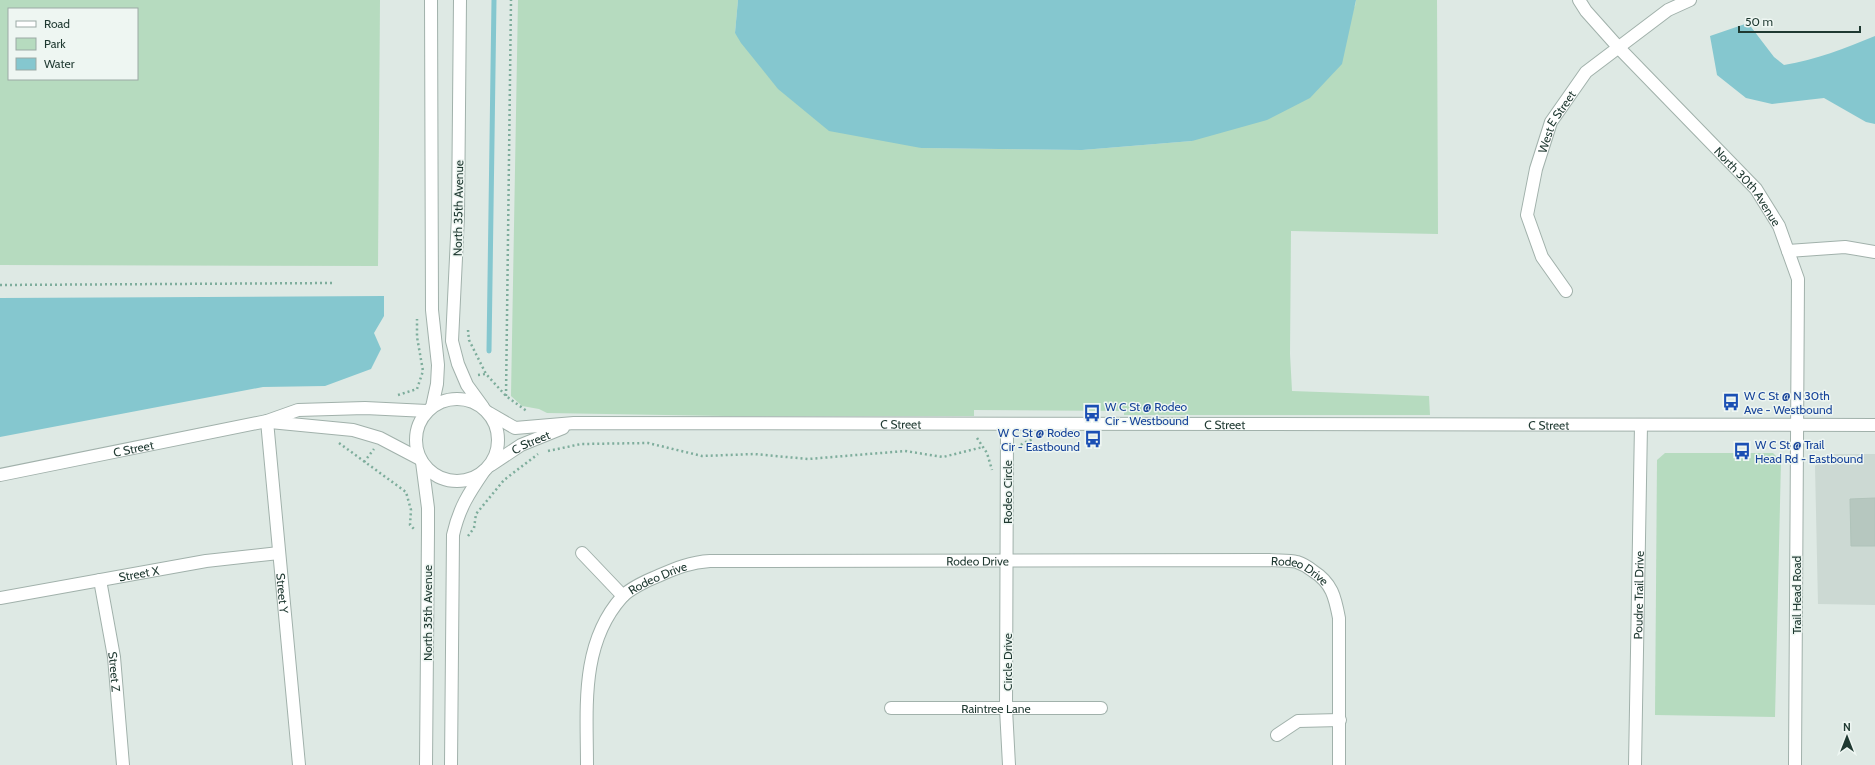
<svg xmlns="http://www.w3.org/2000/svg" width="1875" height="765" viewBox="0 0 1875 765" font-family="Cabin,sans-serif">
  <rect width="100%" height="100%" fill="#dee9e4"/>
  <path fill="#ccd9d3" d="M1830,454h45v151l-57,-1 -3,-138z"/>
  <g fill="#b6dbbf" fill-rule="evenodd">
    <path d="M0,0h380l-2,266 -378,-1zM9,9h128v70h-128z"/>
    <path d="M518,0h220l-3,33 186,115 161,2 110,-9 163,-135 1,-6h81l1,234 -147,-3 -1,123 2,37 137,5 1,19h-306v-4l-150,-1v6h-249l-178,-3 -8,-4 -17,-3 -11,-10z"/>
    <path d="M1665,453h108l8,8 -6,256 -120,-2 2,-255z"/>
  </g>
  <g fill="#85c7cf">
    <path d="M738,0h618l-14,64 -32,34 -43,22 -75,21 -110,9 -161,-2 -92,-17 -51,-42 -37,-46 -6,-10z"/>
    <path d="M1748,23l26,34 10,8c32,-5 61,-17 91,-29v88l-9,-2 -42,-24 -52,6 -26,-6 -29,-23 -7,-39z"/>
    <path d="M384,296v20l-10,17 7,16 -10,20 -46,17 -62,1 -263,50v-139z"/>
  </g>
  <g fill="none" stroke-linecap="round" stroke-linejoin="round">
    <path stroke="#85c7cf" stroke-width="5" d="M489,351l5,-351"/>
  </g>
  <path fill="#b6c7bf" stroke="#b0c3ba" d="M1875,498v48h-24l-1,-47z"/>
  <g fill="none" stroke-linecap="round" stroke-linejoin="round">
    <g stroke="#a1b1ab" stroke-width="14">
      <g id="minor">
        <path d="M431,0l1,310 6,55 -1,19 -5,23"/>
        <path d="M460,0l-2,216 -6,125 6,23 9,21 16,22"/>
        <path id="s1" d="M1579,0l7,11 33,37 137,141 23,37 19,53 -3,486"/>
        <path d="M1788,251l57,-4 30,5"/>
        <path id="s2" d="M1566,291l-24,-34 -15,-42 9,-46 15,-47 35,-50 82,-62 22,-10"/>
        <circle cx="457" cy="440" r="41"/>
        <path id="s3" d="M489,413l26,15 59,-5 1301,2"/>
        <path id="s4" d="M267,421l32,344"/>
        <path d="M270,422l83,8 27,8 40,21"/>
        <path d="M1007,425l-1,284 3,56"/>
        <path d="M422,462l6,46v23l-2,234"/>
        <path id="s5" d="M491,465l30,-20 42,-17"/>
        <path id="s6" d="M0,475l267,-54 31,-11 67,-2 62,3"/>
        <path d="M582,553l41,43"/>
        <path id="s7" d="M100,580l14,77 9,108"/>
        <path id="s8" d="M0,598l206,-37 73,-8"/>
        <path id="s9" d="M891,708h210"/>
        <path d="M1277,735l21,-14 42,-1"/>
        <path d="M451,765l2,-230c6,-27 16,-42 31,-64"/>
        <path id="s10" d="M587,765c0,-57 -7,-121 35,-168 7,-8 26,-17 36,-21 18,-8 33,-14 52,-15l559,-1c9,1 19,0 28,2 6,2 11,5 16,9 19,12 22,26 26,47v147"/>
        <path id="s11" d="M1635,765l6,-340"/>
      </g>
    </g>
    <g stroke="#7ead9c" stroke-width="2.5" stroke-dasharray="2 3" stroke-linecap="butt">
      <path d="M0,285l335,-2"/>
      <path d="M468,330l1,10 17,34"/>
      <path d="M478,375l8,-1 20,22 22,16"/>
      <path d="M398,395l19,-6 6,-18 -6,-34v-18"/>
      <path d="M506,396l5,-396"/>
      <path d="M977,438l10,15 5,17"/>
      <path d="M339,443l67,49 5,18 -1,15 4,4"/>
      <path d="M1021,445l2,-2 11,-4"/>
      <path d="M548,451l33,-7 67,-1 54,13 52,-2 54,5 97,-8 38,6 40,-10"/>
      <path d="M364,462l10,-13"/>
      <path d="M468,536l6,-8 2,-14 28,-34 34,-26"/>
    </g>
    <use href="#minor" stroke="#fff" stroke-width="12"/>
  </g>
  <defs>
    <g id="bus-bare" transform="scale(1.38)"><path d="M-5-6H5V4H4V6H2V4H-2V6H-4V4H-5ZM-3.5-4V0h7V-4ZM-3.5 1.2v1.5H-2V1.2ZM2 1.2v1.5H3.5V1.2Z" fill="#1a4fb4" stroke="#eef6f2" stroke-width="2.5" paint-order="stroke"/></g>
  </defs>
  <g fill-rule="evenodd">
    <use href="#bus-bare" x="1731" y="402"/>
    <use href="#bus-bare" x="1092" y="413"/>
    <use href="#bus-bare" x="1093" y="439"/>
    <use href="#bus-bare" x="1742" y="451"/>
  </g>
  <g text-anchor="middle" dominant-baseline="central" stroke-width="3" stroke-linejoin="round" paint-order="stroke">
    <g font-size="12" fill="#1f3931" stroke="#eef6f2">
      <text stroke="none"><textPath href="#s2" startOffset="185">West E Street</textPath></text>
      <text stroke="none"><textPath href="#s1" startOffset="252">North 30th Avenue</textPath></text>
      <text transform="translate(458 208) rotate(-89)">North 35th Avenue</text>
      <text stroke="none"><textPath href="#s3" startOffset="416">C Street</textPath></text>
      <text stroke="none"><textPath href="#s3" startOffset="740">C Street</textPath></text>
      <text stroke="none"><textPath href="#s3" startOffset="1064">C Street</textPath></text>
      <text stroke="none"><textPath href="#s5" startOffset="46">C Street</textPath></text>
      <text stroke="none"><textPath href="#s6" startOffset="136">C Street</textPath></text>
      <text transform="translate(1007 492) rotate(-90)">Rodeo Circle</text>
      <text stroke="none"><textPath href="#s10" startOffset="540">Rodeo Drive</textPath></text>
      <text stroke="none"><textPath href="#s8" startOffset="141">Street X</textPath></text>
      <text stroke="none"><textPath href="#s10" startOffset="865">Rodeo Drive</textPath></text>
      <text stroke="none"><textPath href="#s10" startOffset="217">Rodeo Drive</textPath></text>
      <text stroke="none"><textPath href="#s4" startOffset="173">Street Y</textPath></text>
      <text stroke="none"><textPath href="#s11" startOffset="170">Poudre Trail Drive</textPath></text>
      <text transform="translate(1796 595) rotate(-90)">Trail Head Road</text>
      <text transform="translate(427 613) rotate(-90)">North 35th Avenue</text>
      <text transform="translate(1007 662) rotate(-90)">Circle Drive</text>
      <text stroke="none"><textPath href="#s7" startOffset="93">Street Z</textPath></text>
      <text stroke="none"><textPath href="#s9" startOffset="105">Raintree Lane</textPath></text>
    </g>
    <g font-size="12" fill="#164399" stroke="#eef6f2" text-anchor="start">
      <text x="1744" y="395">W C St @ N 30th<tspan x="1744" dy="14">Ave - Westbound</tspan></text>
      <text x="1105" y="406">W C St @ Rodeo<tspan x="1105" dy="14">Cir - Westbound</tspan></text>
      <text x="1080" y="432" text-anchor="end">W C St @ Rodeo<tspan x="1080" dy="14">Cir - Eastbound</tspan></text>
      <text x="1755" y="444">W C St @ Trail<tspan x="1755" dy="14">Head Rd - Eastbound</tspan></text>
    </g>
  </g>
  <rect x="8" y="8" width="130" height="72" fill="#eef6f2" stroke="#9baaa5"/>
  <rect x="16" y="21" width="20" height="6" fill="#ffffff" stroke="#9baaa5"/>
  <text x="44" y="28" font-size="12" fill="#1f3931">Road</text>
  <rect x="16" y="38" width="20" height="12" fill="#b6dbbf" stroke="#9baaa5"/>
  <text x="44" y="48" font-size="12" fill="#1f3931">Park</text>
  <rect x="16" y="58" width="20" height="12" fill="#85c7cf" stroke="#9baaa5"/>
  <text x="44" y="68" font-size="12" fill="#1f3931">Water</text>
  <g transform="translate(1847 737)" stroke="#eef6f2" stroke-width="3" paint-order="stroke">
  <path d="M0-3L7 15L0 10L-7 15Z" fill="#1f3931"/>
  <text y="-6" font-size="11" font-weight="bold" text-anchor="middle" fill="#1f3931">N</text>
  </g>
  <path d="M1739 26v6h121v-6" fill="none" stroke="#1f3931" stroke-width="2"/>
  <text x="1745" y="26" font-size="12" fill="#1f3931" stroke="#eef6f2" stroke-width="3" paint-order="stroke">50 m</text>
</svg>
